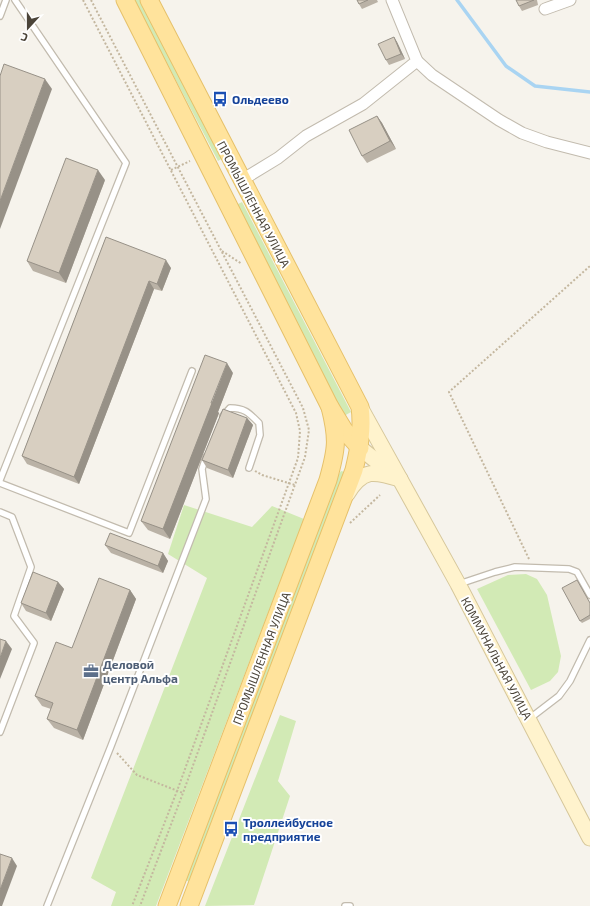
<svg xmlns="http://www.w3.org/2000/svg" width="590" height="906" viewBox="0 0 590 906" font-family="'Exo 2',sans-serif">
  <rect width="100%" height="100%" fill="#f6f3ec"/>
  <g fill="#d2eab5">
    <path d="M134,0h8l81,158 -5,3z"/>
    <path d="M242,202l109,210 -7,4 -108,-211z"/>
    <path d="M341,471l4,1 -154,410 -7,-2 149,-397z"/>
    <path d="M184,505l68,22 20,-21 32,13 -148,387h-45l5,-14 -25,-14 116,-300 -39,-24z"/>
    <path d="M526,574l11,5 10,16 14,61 -3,16 -8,9 -19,9 -54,-101 31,-14z"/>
    <path d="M280,715l16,6 -18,60 12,15 -36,109 -49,1z"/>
  </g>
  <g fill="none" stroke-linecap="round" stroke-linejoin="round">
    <path stroke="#a9d4f2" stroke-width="3.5" d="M457,0l49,66 29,20 55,6"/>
    <g stroke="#c2bbae" stroke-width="8">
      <g id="lane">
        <path d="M0,16l6,-16"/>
        <path d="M223,416l7,-8c15,0 19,5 29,15l1,12 -11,33"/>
        <path d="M0,480l126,-317 -111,-163"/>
        <path d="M0,483l129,50 63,-162"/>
        <path d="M0,512l12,5 19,50 -17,49 20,27 -34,89"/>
        <path d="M459,584l36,-12 20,-5 54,2 8,3 13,23"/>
        <path d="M529,719l30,-23 11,-15 20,-41"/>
        <path d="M47,906l64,-160 95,-247 -4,-30 4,-12"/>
        <path d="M345,906h5"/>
      </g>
    </g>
    <g stroke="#c2bbae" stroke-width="13">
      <g id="street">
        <path d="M545,9l25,-9"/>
        <path d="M417,61l15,14 67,45 23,13 25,9 43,11"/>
        <path d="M242,180l36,-22 28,-22 57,-32 54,-43 -25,-61"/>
      </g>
    </g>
    <g stroke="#d6c79b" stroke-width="17">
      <g id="secondary">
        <path d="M360,407l98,177 132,254"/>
        <path d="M360,448l34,27"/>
        <path d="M347,494c16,-26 27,-23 53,-15"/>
      </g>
    </g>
    <g stroke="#e6c16a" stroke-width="19">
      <g id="primary">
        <path d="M125,0l205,407 14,23 16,18"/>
        <path d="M149,0l211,407c3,22 -1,42 -6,63l-165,436"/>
        <path d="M167,906l161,-426c9,-32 10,-41 2,-73"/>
      </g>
    </g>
    <g stroke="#c4b79f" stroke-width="2" stroke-dasharray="2 2" stroke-linecap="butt">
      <path d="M83,0l213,413 4,18 -2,27 -12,33 -109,300 -45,115"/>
      <path d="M91,0l212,408 6,22 -4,27 -122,336 -43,113"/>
      <path d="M171,170l19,-9"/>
      <path d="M222,251l20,13"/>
      <path d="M255,471l7,4 33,10"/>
      <path d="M350,523l30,-28"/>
      <path d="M529,559l-80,-167 141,-126"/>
      <path d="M117,753l20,22 46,18"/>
    </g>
    <use href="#lane" stroke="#fff" stroke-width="5.5"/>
    <use href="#street" stroke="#fff" stroke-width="11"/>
    <use href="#secondary" stroke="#fff3cd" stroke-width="15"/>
    <use href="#primary" stroke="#ffe39c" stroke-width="17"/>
  </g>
  <g fill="#bab2a6">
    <path d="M357,0h20l1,2 -16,7 -3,-5z"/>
    <path d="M516,0h21l1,5 -16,6 -3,-5z"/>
    <path d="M394,37l3,5 8,17 -16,6 -3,-5z"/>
    <path d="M377,116l5,7 14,26 -29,14 -5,-7z"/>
    <path d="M105,180l-39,103 -33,-12 -6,-10z"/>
    <path d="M106,237l65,31 -9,23 -8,-2 -75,195 -52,-20 -5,-8z"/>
    <path d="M233,373l-15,39 1,1 -49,126 -22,-9 -7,-9z"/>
    <path d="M247,418l6,7 -20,53 -26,-10 -5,-8z"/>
    <path d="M105,545l58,8 5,8 -5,12 -52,-20z"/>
    <path d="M58,582l6,7 -13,32 -25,-10 -5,-8z"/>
    <path d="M130,590l6,9 -53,141 -29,-12 -7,-9 4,-10 -9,-3 -7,-10 37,-48z"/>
    <path d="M590,602v17l-8,4 -2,-2z"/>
  </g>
  <g fill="#979187">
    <path d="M394,37l3,5 8,17 -4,-5z"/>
    <path d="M45,79l7,10 -52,140v-28z"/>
    <path d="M377,116l5,7 14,26 -6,-8z"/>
    <path d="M98,170l7,10 -39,103 -7,-10z"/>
    <path d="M166,260l5,8 -9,23 -5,-7z"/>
    <path d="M149,281l5,8 -75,195 -5,-7z"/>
    <path d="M227,363l6,10 -15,39 1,1 -49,126 -7,-10z"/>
    <path d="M247,418l6,7 -20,53 -5,-8z"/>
    <path d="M163,553l5,8 -5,12 -5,-7z"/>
    <path d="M58,582l6,7 -13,32 -5,-8z"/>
    <path d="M130,590l6,9 -53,141 -6,-10z"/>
    <path d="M6,641l6,8 -12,30v-21z"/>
    <path d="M12,858l5,8 -15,40h-2v-16z"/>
  </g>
  <g fill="#d8cfc1" stroke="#979187">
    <path d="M357,0h11l-9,4z"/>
    <path d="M516,0h18l-15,6z"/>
    <path d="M394,37l7,17 -15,6 -8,-16z"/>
    <path d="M4,64l41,15 -45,122v-125z"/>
    <path d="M377,116l13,25 -28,15 -13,-26z"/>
    <path d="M66,158l32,12 -39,103 -32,-12z"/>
    <path d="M106,237l60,23 -9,24 -8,-3 -75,196 -52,-21z"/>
    <path d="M205,355l22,8 -16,40h1l-49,126 -22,-8z"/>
    <path d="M223,409l24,9 -19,52 -26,-10z"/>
    <path d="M110,533l53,20 -5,13 -53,-21z"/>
    <path d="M33,572l25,10 -12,31 -25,-10z"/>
    <path d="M99,578l31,12 -53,140 -30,-11 6,-16 -18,-7 21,-54 16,6z"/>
    <path d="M577,580l13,23v12l-10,6 -18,-33z"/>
    <path d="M0,639l6,2 -6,17z"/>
    <path d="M0,854l12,4 -12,32z"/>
  </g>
  <defs>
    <g id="bus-bare" transform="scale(1.2)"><path d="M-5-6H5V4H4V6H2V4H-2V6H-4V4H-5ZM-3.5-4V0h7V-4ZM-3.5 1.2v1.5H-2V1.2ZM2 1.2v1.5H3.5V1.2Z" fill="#1a4fb4" stroke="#fff" stroke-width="2.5" paint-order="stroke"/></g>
    <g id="office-bare" transform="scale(1.2)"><path d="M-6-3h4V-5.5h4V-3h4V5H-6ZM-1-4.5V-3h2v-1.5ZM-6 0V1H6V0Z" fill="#5c6f8a" stroke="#fff" stroke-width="2.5" paint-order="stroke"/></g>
  </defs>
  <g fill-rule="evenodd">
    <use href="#bus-bare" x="220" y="99"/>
    <use href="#office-bare" x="91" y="671"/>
    <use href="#bus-bare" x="231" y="829"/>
  </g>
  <g text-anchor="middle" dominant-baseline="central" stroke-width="4" stroke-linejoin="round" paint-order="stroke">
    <g font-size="12" font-weight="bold" fill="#164399" stroke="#fff" text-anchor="start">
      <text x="232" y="99">Ольдеево</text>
      <text x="243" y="822">Троллейбусное<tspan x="243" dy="14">предприятие</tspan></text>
    </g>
    <g font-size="12" fill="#4b4439" stroke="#fff">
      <text transform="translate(254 204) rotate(62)">ПРОМЫШЛЕННАЯ УЛИЦА</text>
      <text transform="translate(261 658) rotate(-69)">ПРОМЫШЛЕННАЯ УЛИЦА</text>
      <text transform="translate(497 658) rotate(62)">КОММУНАЛЬНАЯ УЛИЦА</text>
    </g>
    <g font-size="12" font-weight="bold" fill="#4e5e75" stroke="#fff" text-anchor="start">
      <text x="103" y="664">Деловой<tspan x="103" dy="14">центр Альфа</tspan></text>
    </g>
  </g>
  <g transform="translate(28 28) rotate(201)" stroke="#ffffff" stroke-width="3" paint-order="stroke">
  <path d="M0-3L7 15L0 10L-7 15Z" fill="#4b4439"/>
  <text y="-6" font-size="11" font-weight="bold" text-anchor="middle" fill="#4b4439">С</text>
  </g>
</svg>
